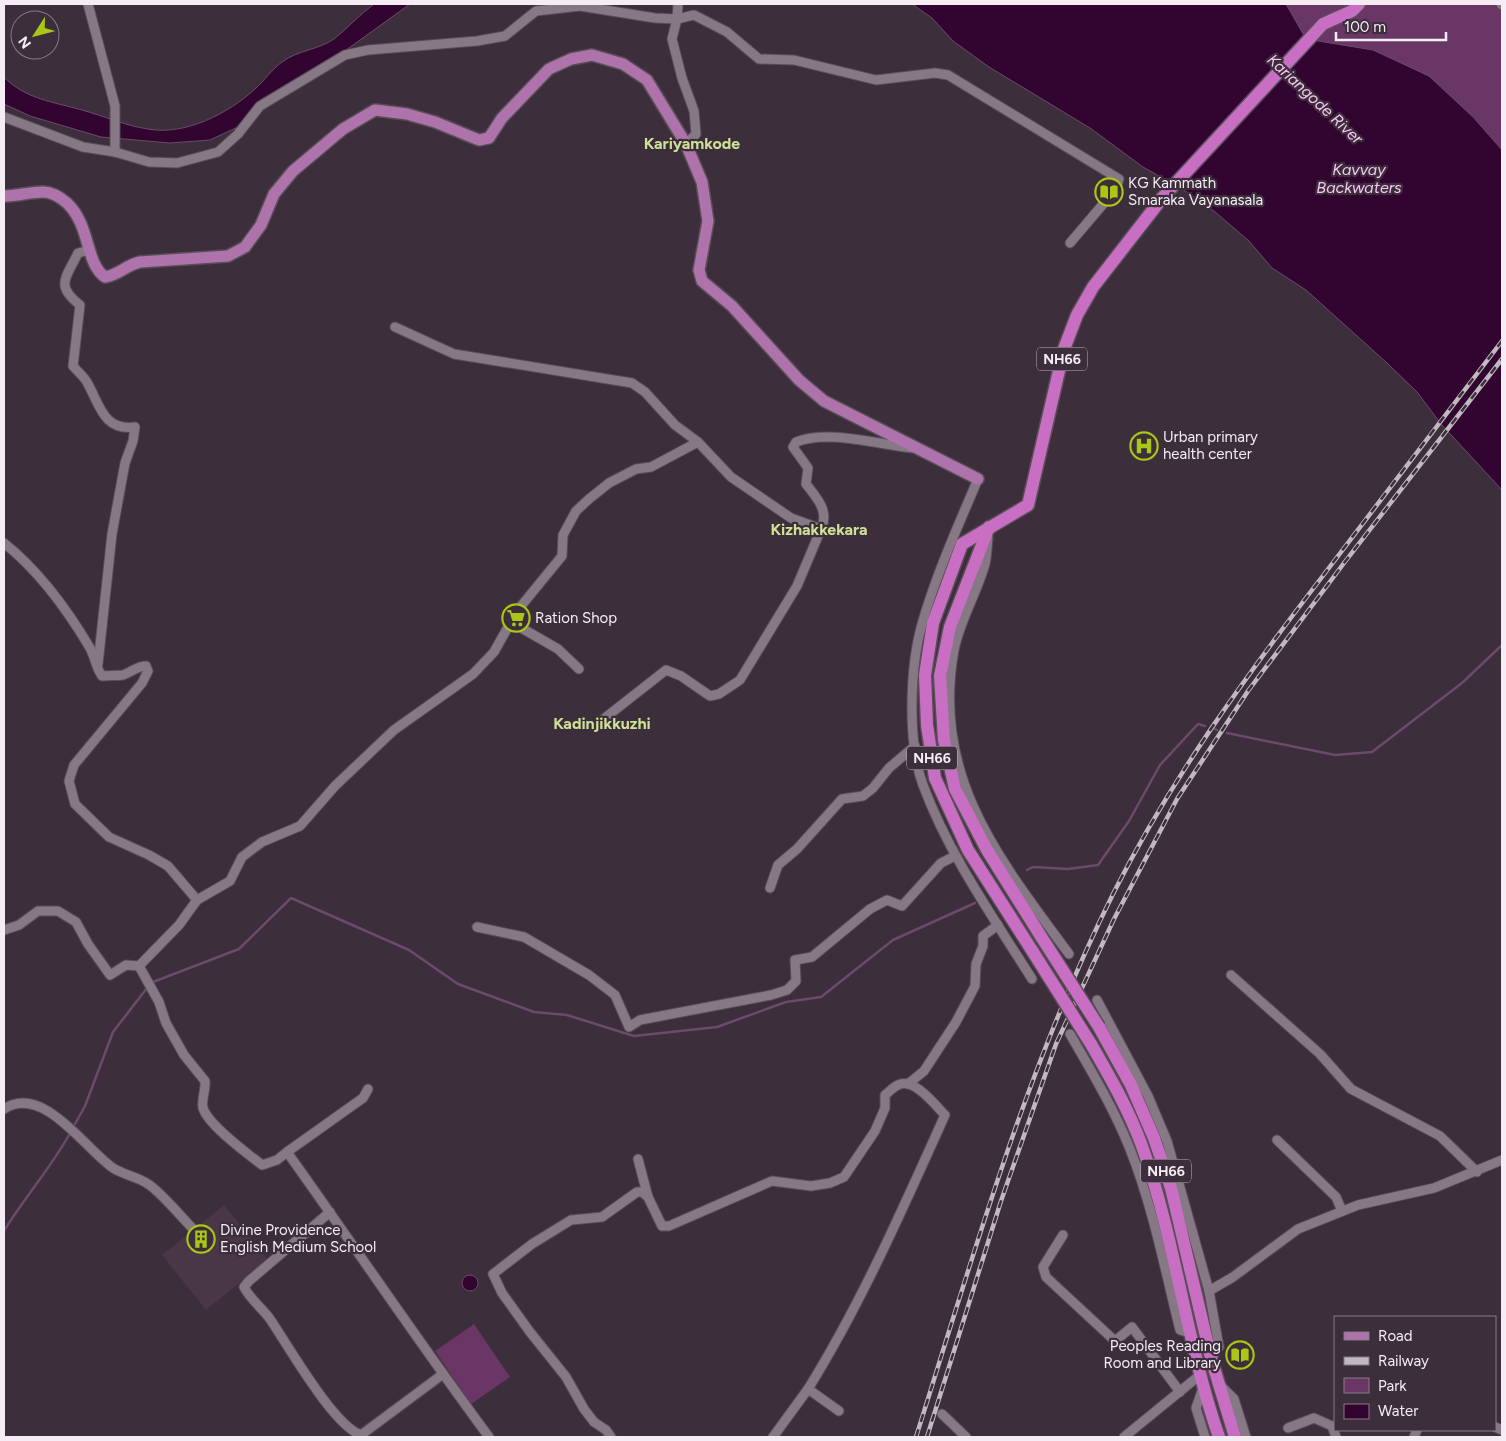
<svg xmlns="http://www.w3.org/2000/svg" width="1506" height="1441" viewBox="0 0 1506 1441" font-family="Figtree,sans-serif">
  <rect width="100%" height="100%" fill="#3c2e3a"/>
  <path fill="#493748" d="M224,1205l44,55 -62,50 -44,-55z"/>
  <g fill="#693666">
    <path d="M1286,4h216v146l-29,-33 -100,-67 -67,-11z"/>
    <path d="M474,1324l36,53 -39,27 -36,-53z"/>
  </g>
  <g fill="#320531" stroke="#6c4a6c">
    <path d="M374,4h36l-168,121 -32,15 -40,3 -69,-6 -71,-21 -26,-12v-27c21,22 50,25 78,33 22,6 44,16 66,19 37,7 81,-16 107,-40 10,-9 17,-20 27,-27 16,-12 36,-12 52,-23 14,-11 26,-25 40,-35z"/>
    <path d="M912,4h374l20,35 67,11 56,26 44,41 29,33v340l-61,-66 -24,-32 -30,-29 -81,-73 -34,-22 -23,-27 -35,-30 -27,-19 -44,-25 -53,-39 -101,-61 -36,-26 -21,-23z"/>
    <circle cx="470" cy="1283" r="8"/>
  </g>
  <g fill="none" stroke-linecap="round" stroke-linejoin="round">
    <g stroke="#6c4a6c" stroke-width="2.5">
      <path d="M1215,729l2,1"/>
      <path d="M1227,733l108,22 37,-3 90,-69 40,-38"/>
      <path d="M1027,870l6,-3 35,2 30,-4 31,-44 31,-56 38,-41 7,2"/>
      <path d="M153,982l86,-33 52,-51 118,52 49,34 76,28 33,3 67,21 83,-9 69,-25 35,-5 72,-57 82,-37"/>
      <path d="M75,1124l10,-18 28,-74 34,-44"/>
      <path d="M4,1231c20,-33 46,-62 65,-96"/>
    </g>
    <g stroke="#594e58" stroke-width="11">
      <g id="minor">
        <path d="M88,4l27,102v46"/>
        <path d="M678,4l-1,15 -5,20 10,39 12,33 2,23 -10,10"/>
        <path d="M1501,4l1,1"/>
        <path d="M4,117l79,30 32,5 34,10 28,1 41,-11 20,-18 22,-28 85,-51 23,-5 109,-9 28,-5 31,-25 44,-5 75,12 22,1 17,-4 33,17 32,27 35,1 82,20 59,-7 13,2 171,104 -3,10 -46,54"/>
        <path d="M90,250l-12,3c-11,24 -24,32 2,52l-7,61c4,5 12,11 15,18 12,22 16,47 47,43l-2,14 -8,22 -13,71 -14,130"/>
        <path d="M395,327l59,27 178,29 13,9 30,33 23,17 33,35 60,41 30,11c9,-18 -5,-32 -15,-45l2,-16 -15,-21 3,-5c33,-13 83,3 118,6"/>
        <path d="M978,479c-20,47 -42,96 -56,145 -12,43 -15,118 1,161 26,70 70,132 109,194"/>
        <path d="M988,538c-1,8 -1,18 -3,26 -8,29 -25,56 -31,86 -23,126 45,209 115,304"/>
        <path d="M4,543c35,28 63,66 86,105 5,9 6,20 12,28 7,-1 14,0 21,-1 9,-3 14,-9 23,-9l2,5 -6,12 -68,82 -5,16 6,23 34,33 40,18 19,11 29,34"/>
        <path d="M511,622l47,27 21,20"/>
        <path d="M601,721l65,-51 15,6 29,20 9,-2 21,-14 57,-94 24,-57"/>
        <path d="M770,888l8,-23 19,-16 45,-50 21,-3 10,-8 16,-20 26,-22"/>
        <path d="M477,927l47,10 65,38 26,20 14,32 11,-7 131,-25 16,-5 9,-9 -1,-21 17,-3 58,-48 17,-9 15,6 39,-43 14,-7"/>
        <path d="M4,930l15,-5 19,-14h20l18,11 12,22 22,31 16,-10 13,1 40,-41 18,-25 33,-19 12,-24 20,-15 38,-16 35,-40 59,-56 79,-56 21,-22 23,-41 45,-55 1,-21 13,-24 13,-12 20,-16 27,-14 15,-2 47,-25"/>
        <path d="M139,966l20,36 7,21 18,32 21,26c1,8 -4,20 -2,27 5,17 45,46 59,57l15,-5 10,-8"/>
        <path d="M1231,975l89,79 31,35 89,47 37,36"/>
        <path d="M1097,1000l51,96 19,45 42,150 10,56 -8,11"/>
        <path d="M1070,1034c22,38 44,75 60,115 23,58 35,121 50,181l10,3"/>
        <path d="M908,1084l16,-13 32,-49 19,-36 1,-22 7,-18v-10l15,-11"/>
        <path d="M368,1089l-5,9 -76,54c68,95 133,192 202,285"/>
        <path d="M4,1109c39,-26 82,41 109,59 11,7 25,9 35,16 14,9 34,34 46,46"/>
        <path d="M1277,1140l59,57 6,14"/>
        <path d="M638,1159l10,38"/>
        <path d="M330,1212l-81,69 -5,6c6,12 18,21 26,32 19,28 63,106 91,116l82,-61"/>
        <path d="M1063,1235l-20,32 3,10 69,64 17,-14 48,65"/>
        <path d="M1209,1291l24,-14 65,-48 60,-24 76,-17 68,-28"/>
        <path d="M1221,1386l13,13 12,38"/>
        <path d="M1203,1388l-7,20 9,29"/>
        <path d="M942,1414l24,23"/>
        <path d="M1495,1427l7,3"/>
        <path d="M1288,1428l26,-10 18,8 4,11"/>
        <path d="M611,1437l-5,-7 -12,-8 -10,-13 -18,-32 -36,-45 -28,-39 -9,-19 39,-30 39,-24 31,-3 35,-25h5l6,5 14,29h7l103,-45 39,5 19,-3 14,-6 31,-46 10,-23v-13c4,-3 8,-8 13,-10 16,-8 37,20 47,30 -42,93 -83,187 -137,274l31,22"/>
        <path d="M773,1437l35,-48"/>
        <path d="M1124,1437l76,-62"/>
        <path d="M1414,1437l3,-7"/>
      </g>
    </g>
    <g stroke="#594e58" stroke-width="14">
      <path id="major" d="M4,196c13,0 26,-4 39,-4 9,0 17,5 24,11 24,23 18,60 38,74 14,-2 21,-12 35,-15l88,-6 17,-9 16,-22 13,-31 19,-23 50,-42 32,-19 32,4 28,8 44,18 10,-2 13,-20 47,-49 22,-10 21,-4 31,9 24,16 39,64 16,38 6,39 -9,49 3,11 30,25 67,74 25,21 154,78"/>
    </g>
    <g stroke="#594e58" stroke-width="15">
      <g id="highway">
        <path d="M989,527l-39,100 -10,49 4,64 11,49 32,61 55,88"/>
        <path d="M1033,952l-65,-102 -33,-72 -8,-53 -2,-50 8,-52 29,-79 66,-39 36,-156 13,-34 16,-28 70,-90 160,-173 29,-13 7,-7"/>
        <path d="M1099,1027l32,58 23,53 17,50 40,170 24,79"/>
        <path d="M1091,1044c19,33 38,66 51,102 34,95 44,196 77,291"/>
      </g>
    </g>
    <use href="#minor" stroke="#877886" stroke-width="9"/>
    <use href="#major" stroke="#ae73ab" stroke-width="11"/>
    <use href="#highway" stroke="#c86fc3" stroke-width="12"/>
    <g stroke="#c2b8c1" stroke-width="4.5">
      <g id="rail">
        <path d="M916,1437c58,-184 111,-371 198,-545 57,-113 131,-215 208,-315 60,-79 120,-158 180,-236"/>
        <path d="M927,1437l74,-236 55,-157 58,-125 63,-120 71,-108 96,-128 158,-204"/>
      </g>
    </g>
    <use href="#rail" stroke="#3c2e3a" stroke-width="2.5" stroke-dasharray="8" stroke-linecap="butt"/>
    <g stroke="#594e58" stroke-width="15" stroke-linecap="butt">
      <g id="highway-bridge">
        <path d="M1042,938l57,89"/>
        <path d="M1033,952l58,92"/>
      </g>
    </g>
    <use href="#highway-bridge" stroke="#c86fc3" stroke-width="12"/>
  </g>
  <defs>
    <g id="library-ring" transform="scale(1.4375)"><circle r="9.5" fill="#3c2e3a" stroke="#abc615" stroke-width="1.5"/><path d="M-6-4Q-3-5.5-.7-3.5V5Q-3 3-6 4ZM6-4Q3-5.5 .7-3.5V5Q3 3 6 4Z" fill="#abc615"/></g>
    <g id="hospital-ring" transform="scale(1.4375)"><circle r="9.5" fill="#3c2e3a" stroke="#abc615" stroke-width="1.5"/><path d="M-5-5h3v3.5h4V-5h3V5h-3V1.5h-4V5h-3Z" fill="#abc615"/></g>
    <g id="supermarket-ring" transform="scale(1.4375)"><circle r="9.5" fill="#3c2e3a" stroke="#abc615" stroke-width="1.5"/><path d="M-6-5.5h2.5l.6 2H6L4.5 2H-2.5L-4.4-4H-6ZM-1.5 3.2a1.3 1.3 0 1 0 .1 0ZM3 3.2a1.3 1.3 0 1 0 .1 0Z" fill="#abc615"/></g>
    <g id="building-ring" transform="scale(1.4375)"><circle r="9.5" fill="#3c2e3a" stroke="#abc615" stroke-width="1.5"/><path d="M-4-6H4V6H1V3H-1V6H-4ZM-2.5-4.3h1.7v1.8h-1.7ZM.8-4.3h1.7v1.8H.8ZM-2.5-1h1.7V.8h-1.7ZM.8-1h1.7V.8H.8Z" fill="#abc615"/></g>
  </defs>
  <g fill-rule="evenodd">
    <use href="#library-ring" x="1109" y="192"/>
    <use href="#hospital-ring" x="1144" y="446"/>
    <use href="#supermarket-ring" x="516" y="618"/>
    <use href="#building-ring" x="201" y="1239"/>
    <use href="#library-ring" x="1240" y="1355"/>
  </g>
  <g text-anchor="middle" dominant-baseline="central" stroke-width="4.5" stroke-linejoin="round" paint-order="stroke">
    <g fill="#3c2e3a" stroke="#beb3bc" stroke-width="1">
      <rect x="1037" y="347.5" width="50" height="23" rx="4"/>
      <rect x="907" y="746.5" width="50" height="23" rx="4"/>
      <rect x="1141" y="1159.5" width="50" height="23" rx="4"/>
    </g>
    <g font-size="14" font-weight="bold" fill="#f5ecf4">
      <text x="1062" y="359">NH66</text>
      <text x="932" y="758">NH66</text>
      <text x="1166" y="1171">NH66</text>
    </g>
    <g font-size="15" fill="#f5ecf4" stroke="#3c2e3a" text-anchor="start">
      <text x="1128" y="183">KG Kammath<tspan x="1128" dy="17">Smaraka Vayanasala</tspan></text>
      <text x="1163" y="437">Urban primary<tspan x="1163" dy="17">health center</tspan></text>
      <text x="535" y="618">Ration Shop</text>
      <text x="220" y="1230">Divine Providence<tspan x="220" dy="17">English Medium School</tspan></text>
      <text x="1221" y="1346" text-anchor="end">Peoples Reading<tspan x="1221" dy="17">Room and Library</tspan></text>
    </g>
    <g font-size="16" font-style="italic" fill="#fbc5f6" stroke="#3c2e3a">
      <text transform="translate(1315 99) rotate(43)">Kariangode River</text>
      <text x="1359" y="169">Kavvay<tspan x="1359" dy="18">Backwaters</tspan></text>
    </g>
    <g font-size="16" font-weight="bold" fill="#cfe196" stroke="#3c2e3a">
      <text x="692" y="143">Kariyamkode</text>
      <text x="819" y="529">Kizhakkekara</text>
      <text x="602" y="723">Kadinjikkuzhi</text>
    </g>
  </g>
  <rect width="1506" height="1441" fill="none" stroke="#f5ecf4" stroke-width="10"/>
  <rect x="1334" y="1316" width="162" height="115" fill="#3c2e3a" stroke="#867a84"/>
  <rect x="1344" y="1332" width="25" height="8" fill="#ae73ab" stroke="#867a84"/>
  <text x="1378" y="1341" font-size="15" fill="#f5ecf4">Road</text>
  <rect x="1344" y="1357" width="25" height="8" fill="#c2b8c1" stroke="#867a84"/>
  <text x="1378" y="1366" font-size="15" fill="#f5ecf4">Railway</text>
  <rect x="1344" y="1378" width="25" height="15" fill="#693666" stroke="#867a84"/>
  <text x="1378" y="1391" font-size="15" fill="#f5ecf4">Park</text>
  <rect x="1344" y="1404" width="25" height="15" fill="#320531" stroke="#867a84"/>
  <text x="1378" y="1416" font-size="15" fill="#f5ecf4">Water</text>
  <g transform="translate(35 35) rotate(234)"><circle r="24" fill="#3c2e3a" stroke="#867a84"/>
  <path d="M0-4L9 19L0 12L-9 19Z" fill="#abc615"/>
  <text y="-8" font-size="14" font-weight="bold" text-anchor="middle" fill="#f5ecf4">N</text>
  </g>
  <path d="M1336 32v8h110v-8" fill="none" stroke="#f5ecf4" stroke-width="2.5"/>
  <text x="1344" y="32" font-size="15" fill="#f5ecf4" stroke="#3c2e3a" stroke-width="4" paint-order="stroke">100 m</text>
</svg>
